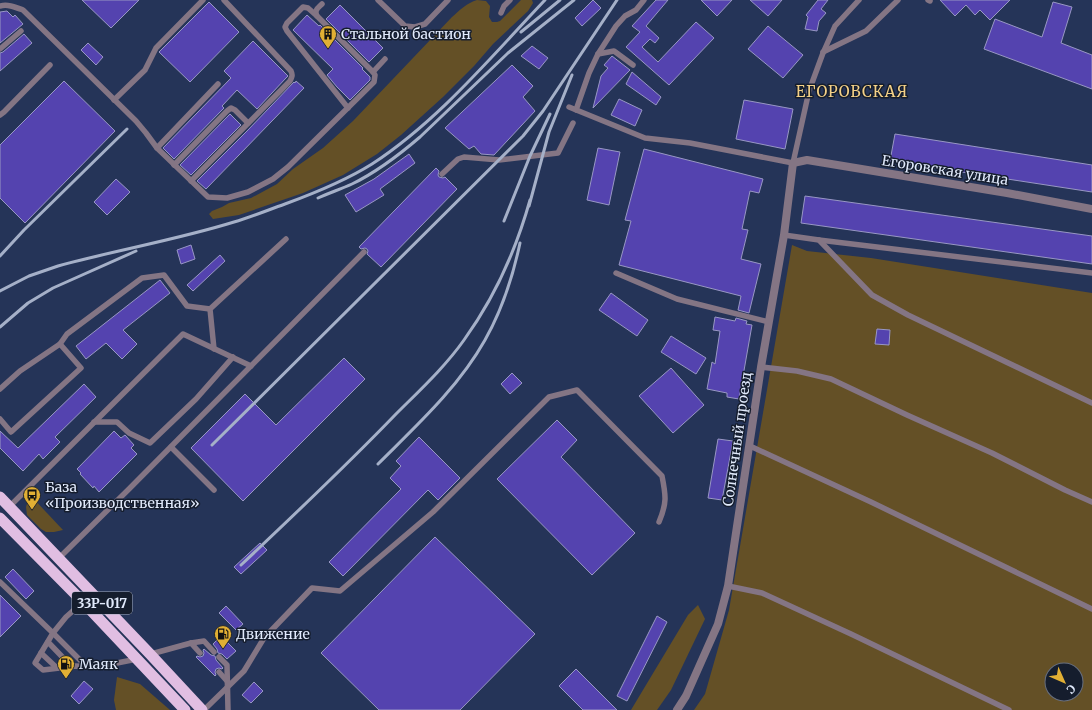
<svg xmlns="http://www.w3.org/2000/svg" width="1092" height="710" viewBox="0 0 1092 710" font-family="Merriweather,serif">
  <rect width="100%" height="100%" fill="#253458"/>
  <g fill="#645026" fill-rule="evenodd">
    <path d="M477,0l9,1 4,5 -1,11 3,5h5l3,-1 21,-21h11l1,3 -5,8 -35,33 -19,22 -31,31 -42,38 -24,19 -34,21 -40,18 -64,22 -26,4 -4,-5 3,-3 10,-4 7,-4 22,-5 26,-14 16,-15 30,-21 30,-27 99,-104c8,-7 15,-14 25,-17z"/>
    <path d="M792,245l15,6 64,7 221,35v417h-398l11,-16 24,-84zM1052,670h24v24h-24z"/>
    <path d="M30,495l33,35 -9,2h-8l-5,-3 -14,-14 -1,-8z"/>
    <path d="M698,605l7,14 -34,71 -14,20h-26l57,-95z"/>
    <path d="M117,677l23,7 30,26h-54l-2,-10z"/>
  </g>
  <g fill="#5443af" stroke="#9897c4">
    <path d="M82,0h57l-28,28z"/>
    <path d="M593,0l8,8 -19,18 -7,-8z"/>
    <path d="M656,0h12l-22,26 13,12 -4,5 -5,-4 -8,8 16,15 38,-40 18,16 -45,47 -43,-38 14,-15 -8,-6z"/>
    <path d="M701,0h31l-15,16z"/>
    <path d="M750,0h32l-14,16z"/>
    <path d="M818,0h10l-7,9 5,4 -7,8 -2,10 -12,-2 3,-12 -2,-2z"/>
    <path d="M940,0h70l-20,20 -10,-10 -5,5 -9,-10 -11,11z"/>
    <path d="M209,2l30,30 -49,50 -31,-30z"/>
    <path d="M1053,2l19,5 -11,36 31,12v34l-108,-40 11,-30 47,18z"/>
    <path d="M340,5l43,43 -14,14 -43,-43z"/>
    <path d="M7,11l6,6 2,-2 8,9 -23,19v-31z"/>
    <path d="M307,15l12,11 1,-1 43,43 -1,1 8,8v3l-20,20 -13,-13 -10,-12 6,-6 -40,-39z"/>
    <path d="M768,26l35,29 -20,23 -35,-29z"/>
    <path d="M24,34l8,9 -32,28v-18l3,-1z"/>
    <path d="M253,41l35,35 -2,2 -29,31 -20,-19 -15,16 2,2 -50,51 -11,-11 68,-70 -7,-7z"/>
    <path d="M88,43l15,14 -7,8 -15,-15z"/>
    <path d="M532,46l16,12 -9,11 -18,-13z"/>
    <path d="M612,56l18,14 -37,38 8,-32 7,-8 -4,-3z"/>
    <path d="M512,65l21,21 -10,11 12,14 -41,44 -13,-1 -7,-8 -5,3 -24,-21z"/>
    <path d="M632,72l29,25 -5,8 -30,-21z"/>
    <path d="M64,81l51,50 -90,92 -25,-25v-53z"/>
    <path d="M296,81l8,7 -98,101 -9,-8 50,-50 47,-49 1,1z"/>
    <path d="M619,99l23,11 -7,16 -24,-11z"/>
    <path d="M744,100l49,9 -8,40 -49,-10z"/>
    <path d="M230,114l11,11 -50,50 -11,-10z"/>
    <path d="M895,134l197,31v27l-202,-31z"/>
    <path d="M598,148l22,4 -11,53 -22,-5z"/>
    <path d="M644,149l119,30 -4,14 -9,-2 -8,38 6,1 -7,29 20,5 -12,49 -11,-3 3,-14 -122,-31 12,-44 -6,-1z"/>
    <path d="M409,154l6,9 -35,26 4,6 -28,17 -11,-17 29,-16z"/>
    <path d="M436,168l3,3 -1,4 1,2 4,1 2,-1 12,12 -76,78 -14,-13 1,-3 -1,-2 -2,-1 -4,1 -2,-2z"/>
    <path d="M116,179l14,13 -23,23 -13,-13z"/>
    <path d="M805,196l287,40v28l-291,-41z"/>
    <path d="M191,245l4,14 -14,5 -4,-14z"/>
    <path d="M220,255l5,6 -32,30 -6,-6z"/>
    <path d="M160,280l10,13 -47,37 14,14 -15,15 -16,-16 -20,16 -10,-13z"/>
    <path d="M611,293l37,27 -11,16 -38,-26z"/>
    <path d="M715,317l20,4 1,-3 11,3 -1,3 6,1 -13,74 -12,-2v-4l-20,-4 5,-27 3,2 5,-33 -7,-1z"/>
    <path d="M877,329l13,1 -1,15 -14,-1z"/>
    <path d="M671,336l35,22 -10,16 -35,-22z"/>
    <path d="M344,358l21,21 -122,122 -52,-53 54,-54 31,31z"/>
    <path d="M671,368l33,37 -31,28 -34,-37z"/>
    <path d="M512,373l10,10 -12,11 -9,-10z"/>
    <path d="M84,384l12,13 -41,40 5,5 -17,17 -4,-5 -16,17 -23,-23v-17l18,17z"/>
    <path d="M557,420l20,20 -16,17 74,76 -43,42 -95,-96z"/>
    <path d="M114,431l7,7 4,-3 9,10 -3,3 6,6 -38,38 -5,-6 -1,2 -13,-14 1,-1 -4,-4z"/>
    <path d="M419,437l41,41 -22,22 -10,-10 -85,86 -14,-14 72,-73 -11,-11 11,-12 -5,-5z"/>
    <path d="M718,439l15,2 -11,59 -14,-2z"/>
    <path d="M435,537l100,97 -75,76h-81l-58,-57z"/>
    <path d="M260,543l7,7 -26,24 -7,-7z"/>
    <path d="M13,569l21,22 -8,8 -21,-22z"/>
    <path d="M0,595l21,21 -21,21z"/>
    <path d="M226,606l17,18 -7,6 -17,-17z"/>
    <path d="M657,616l10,6 -40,79 -10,-5z"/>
    <path d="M221,636l15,15 -9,8 -5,-5 -4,-1 -1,-4 -4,-5z"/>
    <path d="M204,649l7,6 4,1 1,4 7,8 -1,1 -3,-1 -3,1 -1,3 1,3 -1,1 -19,-19 1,-1 3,1 3,-1 1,-3 -1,-3z"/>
    <path d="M576,669l41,41h-34l-24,-24z"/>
    <path d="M84,681l9,8 -14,15 -8,-8z"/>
    <path d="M254,682l9,9 -12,12 -9,-8z"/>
  </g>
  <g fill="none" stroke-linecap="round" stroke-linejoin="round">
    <g stroke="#847584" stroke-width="5.5">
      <path d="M378,0l27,26 10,1 10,-3 23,-24"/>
      <path d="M928,0l2,1"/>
      <path d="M0,6c8,-2 15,1 23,4l113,111 10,12 11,15 51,49 19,1 21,-6 25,-13 15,-12 86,-85 1,-7 -2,-3 -56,-56c-3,-6 1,-8 5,-12"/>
      <path d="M501,13l3,-7 6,-6"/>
      <path d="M317,16l-9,-8 -5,-1 -16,16 -2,4 2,4 61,77"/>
      <path d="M0,49l21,-18"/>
      <path d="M823,52l43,-21 32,-31"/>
      <path d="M598,54l16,-3 19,14"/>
      <path d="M373,72l12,-13"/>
      <path d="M114,100l31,-30 11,-22 47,-48"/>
      <path d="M569,107l76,31 45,5 103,20 16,-72 14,-38 12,-27 24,-26"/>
      <path d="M576,110l13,-37 9,-19 18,-28 9,-10 11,-6 8,-10"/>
      <path d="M0,115l4,-3 46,-47"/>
      <path d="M157,148l61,-64"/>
      <path d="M174,165l53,-54 4,-3 4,2 13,13"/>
      <path d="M442,174l16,-15 6,-2 35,3 59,-7 15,-30"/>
      <path d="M191,181l99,-100c2,-4 3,-6 1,-10l-67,-71"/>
      <path d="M784,235l35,5 53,55 36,20 184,88"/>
      <path d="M819,240l273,33"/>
      <path d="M616,273l61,26 92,23"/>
      <path d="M214,349l-4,-40 76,-70"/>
      <path d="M761,367l36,4 34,8 76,36 85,38 73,37 27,12"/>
      <path d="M0,389l20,-18 40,-27 7,-10 75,-56 22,-3 23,31 23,3"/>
      <path d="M0,419l11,13 70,-64 -21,-24"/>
      <path d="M94,422h23l12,11 21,10 46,-44 37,-42"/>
      <path d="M750,446l121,56 221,107"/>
      <path d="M171,447l43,43"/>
      <path d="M9,507l174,-173 68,32"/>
      <path d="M59,558l70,-69 235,-237"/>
      <path d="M0,582l53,51 33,33"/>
      <path d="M728,586l34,7 89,41 158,76"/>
      <path d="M83,602l-17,15 -13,16 -18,30 8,7 33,-4 21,1 40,-8"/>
      <path d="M48,642l23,24"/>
      <path d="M191,643l9,10"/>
      <path d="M41,653l16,15"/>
      <path d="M151,654l40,-11 13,-2 10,11"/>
      <path d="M219,657l8,8 1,45"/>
      <path d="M219,672l8,9"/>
      <path d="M204,710l40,-39 20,-33 48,-50 28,3 93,-79 116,-115 28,-7 85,86c4,20 5,27 -3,46"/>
    </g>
    <path stroke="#847584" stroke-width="8" d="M677,710l9,-14 32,-72 10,-38 33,-219 23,-132 9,-72 14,-3 200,33 85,16"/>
    <g stroke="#e1bee2" stroke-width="11">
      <path d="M0,497l150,157 52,56"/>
      <path d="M0,518l83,84 102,108"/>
    </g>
    <g stroke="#a5b0c8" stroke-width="3">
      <path d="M521,32l39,-32"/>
      <path d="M318,198c11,-5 23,-9 34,-14 25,-12 47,-29 68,-47l88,-84 66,-53"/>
      <path d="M529,206l20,-74 23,-57"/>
      <path d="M504,221l26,-65 20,-42"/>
      <path d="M0,256l24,-26 103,-101"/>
      <path d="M0,291l29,-15 29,-10c58,-16 118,-26 176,-44 17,-5 34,-12 51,-18 30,-11 60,-23 87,-40 66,-43 119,-107 173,-164"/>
      <path d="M0,327l28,-24 25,-15 83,-37"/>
      <path d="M212,445l311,-309 20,-25 74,-111"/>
      <path d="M378,464c38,-38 80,-76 107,-124 17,-30 28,-64 35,-97"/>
      <path d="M241,565c52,-49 104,-98 154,-150 24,-24 50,-48 69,-75 31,-43 52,-90 66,-140"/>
    </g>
  </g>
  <defs>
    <g id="building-pin" transform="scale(0.9)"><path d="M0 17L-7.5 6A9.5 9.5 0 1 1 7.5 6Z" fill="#e1af34" stroke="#151d2d"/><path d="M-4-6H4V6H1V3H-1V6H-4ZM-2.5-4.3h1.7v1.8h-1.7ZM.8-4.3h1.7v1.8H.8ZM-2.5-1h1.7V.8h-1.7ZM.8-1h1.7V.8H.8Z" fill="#111"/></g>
    <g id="bus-pin" transform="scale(0.9)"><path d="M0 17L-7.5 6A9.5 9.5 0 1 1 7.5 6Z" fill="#e1af34" stroke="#151d2d"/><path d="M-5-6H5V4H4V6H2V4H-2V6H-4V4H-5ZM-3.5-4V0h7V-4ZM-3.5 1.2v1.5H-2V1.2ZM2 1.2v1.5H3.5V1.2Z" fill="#111"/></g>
    <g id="fuel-pin" transform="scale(0.9)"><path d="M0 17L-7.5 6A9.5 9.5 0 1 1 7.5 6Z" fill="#e1af34" stroke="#151d2d"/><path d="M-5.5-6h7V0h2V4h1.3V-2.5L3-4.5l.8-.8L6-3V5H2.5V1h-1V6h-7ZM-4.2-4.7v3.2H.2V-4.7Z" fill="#111"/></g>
  </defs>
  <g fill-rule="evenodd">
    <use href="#building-pin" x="328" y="34"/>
    <use href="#bus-pin" x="32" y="495"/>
    <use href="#fuel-pin" x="223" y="634"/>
    <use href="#fuel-pin" x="66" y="664"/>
  </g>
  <g text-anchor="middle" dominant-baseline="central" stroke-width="3" stroke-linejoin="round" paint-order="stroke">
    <rect fill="#151d2d" stroke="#a4acbe" stroke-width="1" x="72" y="592" width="60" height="22" rx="3"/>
    <g font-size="13" font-weight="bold" fill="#e1eafc">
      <text x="102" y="603">33Р-017</text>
    </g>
    <g font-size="14" fill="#e1eafc" stroke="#151d2d" text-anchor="start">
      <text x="341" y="34">Стальной бастион</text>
      <text x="45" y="487">База<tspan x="45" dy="16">«Производственная»</tspan></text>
      <text x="236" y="634">Движение</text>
      <text x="79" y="664">Маяк</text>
    </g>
    <g font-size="14" fill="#e1eafc" stroke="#151d2d">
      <text transform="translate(945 170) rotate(9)">Егоровская улица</text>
      <text transform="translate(737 439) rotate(-82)">Солнечный проезд</text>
    </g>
    <g font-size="15" letter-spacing="1" fill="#f4d188" stroke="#151d2d">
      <text x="852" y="91">ЕГОРОВСКАЯ</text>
    </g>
  </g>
  <g transform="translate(1064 682) rotate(135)"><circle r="19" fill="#151d2d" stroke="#676f80"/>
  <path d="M0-3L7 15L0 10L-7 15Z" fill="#e1af34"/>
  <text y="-6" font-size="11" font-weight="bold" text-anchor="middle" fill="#e1eafc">С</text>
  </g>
</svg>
